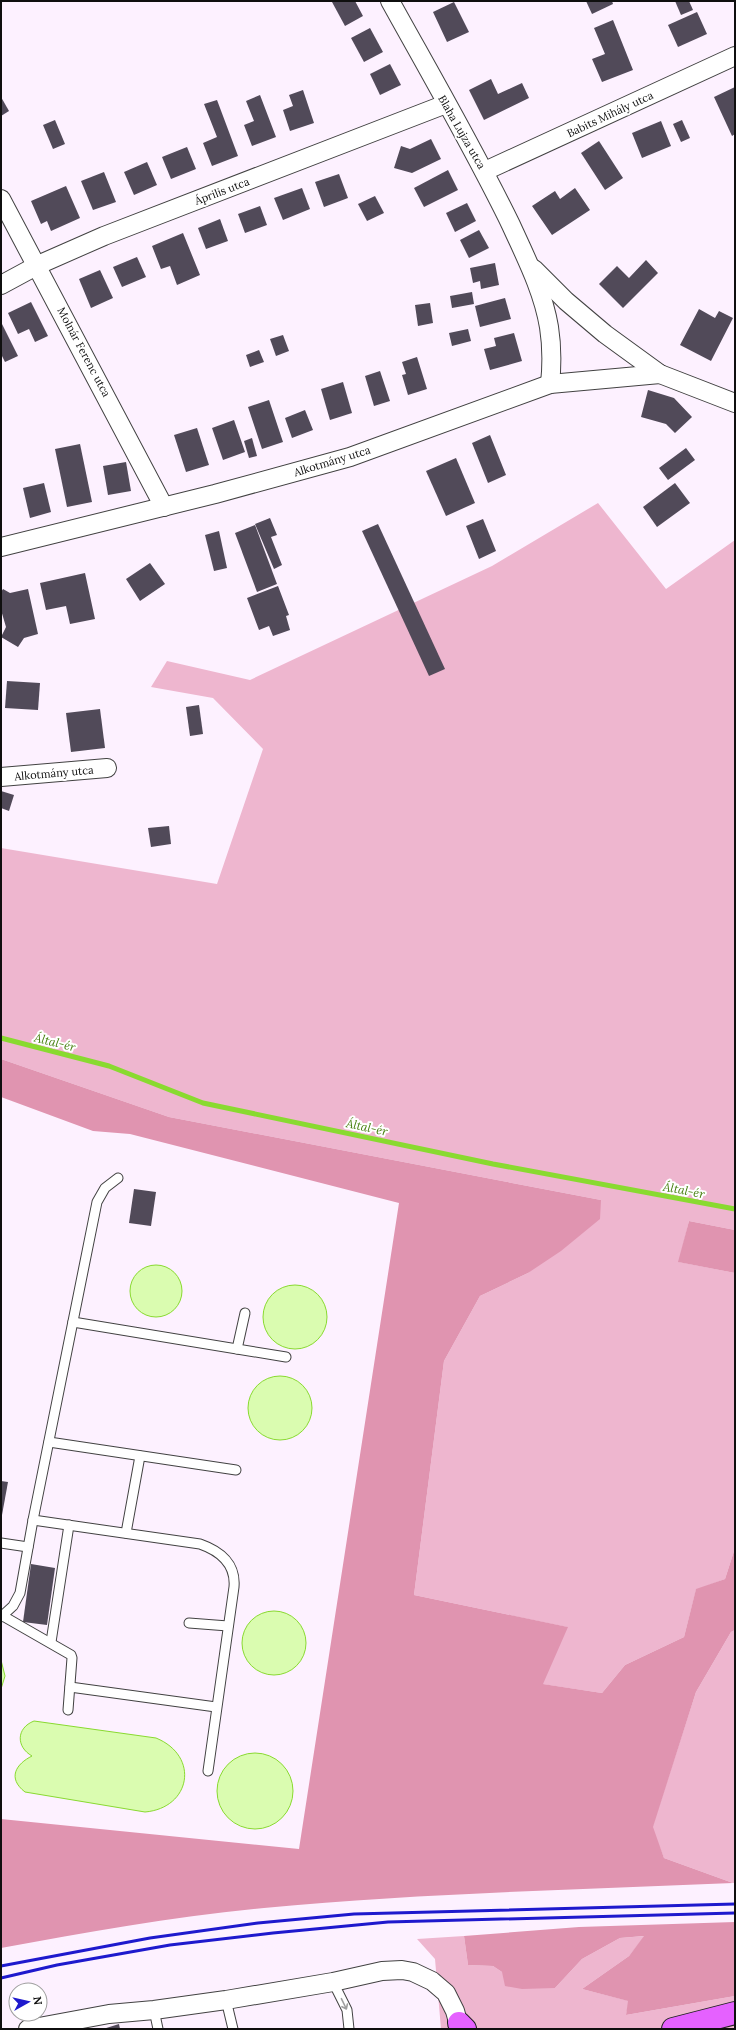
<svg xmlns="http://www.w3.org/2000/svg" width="736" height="2030" viewBox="0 0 736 2030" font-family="Lora,serif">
  <rect width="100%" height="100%" fill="#fdf1ff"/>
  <g fill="#eeb6cf">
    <path d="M598,503l68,86 69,-49v690l-46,-9 -10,41 56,11v275l-10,31 -29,11 -12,47 -59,28 -23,28 -60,-9 25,-57 -153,-32 30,-234 36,-65 48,-23 73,-73 -432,-83 -168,-58v-211l216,36 46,-135 -50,-51 -62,-11 16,-26 83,19 242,-114z"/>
    <path d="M735,1630v253h-2l-69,-25 -12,-30 44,-136 35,-60z"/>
    <path d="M464,1936l4,29 25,1 9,6 53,16 27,-29 38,-21 25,-2 -16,20 -47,33 47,12 -3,14 109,-19v33h-294l-6,-70 -18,-20z"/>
  </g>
  <g fill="#e094b0">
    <path d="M1,1059l168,58 432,83 -1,19 -39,32 -33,22 -48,23 -36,65 -30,234 154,32 -25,57 59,9 23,-28 59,-28 12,-48 29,-10 10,-31v82l-4,2 -35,60 -43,135 11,31 69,25c-156,7 -313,10 -469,25 -88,8 -176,24 -263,40v-129l298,30 100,-646 -269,-69 -37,-3 -92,-34z"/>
    <path d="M689,1221l46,9v43l-57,-11z"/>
    <path d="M735,1922v74l-109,19 2,-14 -46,-12 47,-33 15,-20 -24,2 -38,21 -27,29 -33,1 -17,-3 -3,-14 -9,-6 -25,-1 -4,-29 115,-9z"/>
  </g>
  <g fill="#dafcb0" stroke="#89da30">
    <circle cx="156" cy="1291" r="26"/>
    <circle cx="295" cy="1317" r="32"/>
    <circle cx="280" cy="1408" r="32"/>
    <circle cx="274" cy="1643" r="32"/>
    <path d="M1,1660l4,16 -4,13z"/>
    <path d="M34,1721l122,17c44,18 35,70 -11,74l-120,-20c-18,-14 -9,-28 7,-36 -16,-9 -16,-28 2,-35z"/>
    <circle cx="255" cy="1791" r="38"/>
  </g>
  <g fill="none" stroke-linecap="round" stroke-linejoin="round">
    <path stroke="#89da30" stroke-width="5" d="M1,1038l108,28 94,37 290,61 242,45"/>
  </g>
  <g fill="#514a59">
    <path d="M334,1h21l8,15 -18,10 -13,-24z"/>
    <path d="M586,1h26l1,3 -21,10z"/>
    <path d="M675,1h14l4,9 -12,5z"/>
    <path d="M454,2l15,30 -22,10 -14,-30z"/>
    <path d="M697,12l10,22 -29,13 -10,-22z"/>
    <path d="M613,20l20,50 -31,12 -10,-23 13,-5 -11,-26z"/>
    <path d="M370,28l13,24 -19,10 -13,-24z"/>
    <path d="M390,64l11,21 -21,10 -10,-21z"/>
    <path d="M491,79l7,15 24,-11 7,15 -45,22 -15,-30z"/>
    <path d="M735,87v47l-3,2 -18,-39z"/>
    <path d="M303,90l11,33 -24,8 -7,-21 10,-4 -4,-11z"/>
    <path d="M260,95l16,42 -24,9 -8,-21 10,-4 -8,-20z"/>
    <path d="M1,97l8,14 -8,5z"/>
    <path d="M217,100l21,56 -26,10 -9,-23 14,-6 -13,-33z"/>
    <path d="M55,120l10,24 -12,5 -10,-24z"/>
    <path d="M682,120l8,18 -9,4 -8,-18z"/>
    <path d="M661,121l10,25 -29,12 -10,-25z"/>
    <path d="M431,139l10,20 -29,14 -18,-5 7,-22 9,3z"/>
    <path d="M599,141l24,37 -18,12 -24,-37z"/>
    <path d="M187,147l9,22 -25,10 -9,-22z"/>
    <path d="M147,162l10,23 -23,10 -10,-23z"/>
    <path d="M448,170l10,20 -34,17 -10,-19z"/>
    <path d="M104,172l12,30 -23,8 -12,-29z"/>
    <path d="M339,174l9,24 -24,9 -9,-25z"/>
    <path d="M66,186l14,32 -29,13 -4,-10 -6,3 -10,-23z"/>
    <path d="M302,188l8,21 -27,11 -9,-22z"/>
    <path d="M575,188l15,22 -38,25 -20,-29 23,-15 5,8z"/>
    <path d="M375,196l9,17 -17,8 -9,-17z"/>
    <path d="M467,203l9,18 -21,11 -9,-19z"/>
    <path d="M260,206l7,19 -22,8 -7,-19z"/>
    <path d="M220,219l8,22 -22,8 -8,-21z"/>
    <path d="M479,230l10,18 -20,10 -9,-18z"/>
    <path d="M183,233l17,42 -23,10 -7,-19 -9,3 -9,-23z"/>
    <path d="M137,257l9,20 -24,10 -9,-20z"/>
    <path d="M646,260l12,13 -35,35 -24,-24 18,-18 12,12z"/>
    <path d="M495,263l4,22 -18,4 -1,-8 -7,2 -3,-15z"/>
    <path d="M100,270l13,28 -22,10 -12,-29z"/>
    <path d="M472,292l2,12 -22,4 -2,-12z"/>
    <path d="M505,298l6,21 -31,8 -5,-21z"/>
    <path d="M31,302l17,34 -13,6 -6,-13 -11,5 -10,-21z"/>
    <path d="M430,303l3,20 -15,3 -3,-21z"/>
    <path d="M699,309l16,9 4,-7 14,7 -22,43 -31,-16z"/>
    <path d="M1,322l17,34 -13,6 -4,-8z"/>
    <path d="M468,329l3,12 -19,5 -3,-13z"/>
    <path d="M514,333l8,28 -32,9 -6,-21 12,-3 -2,-8z"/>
    <path d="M283,335l6,16 -13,5 -6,-17z"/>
    <path d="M259,350l5,12 -14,5 -4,-12z"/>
    <path d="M417,357l10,32 -19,6 -6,-20 4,-1 -4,-12z"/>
    <path d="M380,371l10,30 -16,5 -9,-30z"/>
    <path d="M343,382l9,31 -22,7 -9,-31z"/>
    <path d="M648,390l26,8 18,19 -17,16 -9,-9 -25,-7z"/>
    <path d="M269,400l14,42 -21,7 -14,-42z"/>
    <path d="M305,410l8,20 -21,8 -7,-20z"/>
    <path d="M234,420l11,32 -22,8 -11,-32z"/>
    <path d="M197,428l12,37 -23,7 -12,-37z"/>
    <path d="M490,435l16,40 -18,8 -16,-40z"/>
    <path d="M252,438l5,18 -8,2 -5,-17z"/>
    <path d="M80,444l12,58 -25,5 -12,-58z"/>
    <path d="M686,448l9,12 -27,20 -9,-12z"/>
    <path d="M456,458l19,45 -29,13 -20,-45z"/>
    <path d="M126,462l5,29 -23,4 -5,-29z"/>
    <path d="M44,483l7,29 -21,6 -7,-30z"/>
    <path d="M675,483l15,20 -33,24 -14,-20z"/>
    <path d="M270,518l7,17 -6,2 11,28 -8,4 -19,-45z"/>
    <path d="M483,519l13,32 -17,8 -13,-33z"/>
    <path d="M378,524l67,145 -16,7 -67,-145z"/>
    <path d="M255,525l22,59 -20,8 -22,-59z"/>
    <path d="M219,531l8,37 -13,3 -9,-36z"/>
    <path d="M150,563l15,21 -25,17 -14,-22z"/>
    <path d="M85,573l10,46 -25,5 -4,-18 -20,4 -6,-27z"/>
    <path d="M278,586l11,29 -3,1 4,14 -17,6 -4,-10 -10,4 -12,-32z"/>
    <path d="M3,589l7,4 18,-4 10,45 -14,4 -6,9 -17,-10 5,-10 -5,-17v-18z"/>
    <path d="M7,681l33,2 -2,27 -33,-2z"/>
    <path d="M199,705l4,29 -13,2 -4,-29z"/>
    <path d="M100,709l5,39 -34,4 -5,-39z"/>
    <path d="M1,791l13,4 -5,16 -8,-3z"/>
    <path d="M169,826l2,18 -20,3 -3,-19z"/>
    <path d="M134,1189l22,3 -5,34 -22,-3z"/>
    <path d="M1,1481l7,1 -6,33h-1z"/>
    <path d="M31,1564l24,4 -8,57 -24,-3z"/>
    <path d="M119,2024l1,5h-17z"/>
  </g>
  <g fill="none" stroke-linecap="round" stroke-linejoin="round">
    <g stroke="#424242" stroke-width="11">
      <g id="lane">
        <path d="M73,1322l213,35"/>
        <path d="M237,1349l8,-36"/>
        <path d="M49,1442l187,28"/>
        <path d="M33,1520l167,24c20,7 36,20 34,43l-26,184"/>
        <path d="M126,1533l14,-77"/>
        <path d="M1,1543l27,4"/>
        <path d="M3,1616l68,39 1,3 -4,52"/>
        <path d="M1,1617l12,-11 7,-13 13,-73 64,-318 8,-14 13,-10"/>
        <path d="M189,1623l39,3"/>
        <path d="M51,1642l18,-117"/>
        <path d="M70,1687l146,20"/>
        <path d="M333,1982l14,28 2,19"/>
        <path d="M226,2000l7,29"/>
        <path d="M154,2010l4,19"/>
      </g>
    </g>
    <g stroke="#424242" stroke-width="20">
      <g id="street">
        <path d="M390,1c41,74 84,148 121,224 15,33 32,66 38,102 3,19 3,38 1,57"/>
        <path d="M485,171l250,-115"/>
        <path d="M1,199l163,308"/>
        <path d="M534,269l32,32 39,33 55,40 75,29"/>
        <path d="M1,285l37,-20 66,-29 342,-132"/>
        <path d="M1,547l214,-53 135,-37 200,-73 110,-10"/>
        <path d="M1,777l106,-9"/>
        <path d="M28,2029l81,-15 45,-4 72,-10 107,-18 49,-11 20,-1 11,2 19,9 14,12 9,18 5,18"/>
      </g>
    </g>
    <g stroke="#202020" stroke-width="24">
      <g id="primary">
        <path d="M459,2023l6,6"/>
        <path d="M673,2029l62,-16"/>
      </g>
    </g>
    <use href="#lane" stroke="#fff" stroke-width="9"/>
    <use href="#street" stroke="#fff" stroke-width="18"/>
    <use href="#primary" stroke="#e561ff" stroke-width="22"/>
    <g stroke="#1e19cd" stroke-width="3">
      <path d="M1,1966l149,-28 108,-15 96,-9 381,-10"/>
      <path d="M1,1978l56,-13 113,-20 103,-12 115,-11 347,-9"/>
    </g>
  </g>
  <defs><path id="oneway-shaft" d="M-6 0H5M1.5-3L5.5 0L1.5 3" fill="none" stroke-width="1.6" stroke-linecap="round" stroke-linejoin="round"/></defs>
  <use stroke="#9f9f9f" href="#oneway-shaft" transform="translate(344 2004) rotate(64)"/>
  <g text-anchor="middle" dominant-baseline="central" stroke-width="4" stroke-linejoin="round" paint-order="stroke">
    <g font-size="11" fill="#0f0f0f" stroke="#fff">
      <text transform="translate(610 114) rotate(-25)">Babits Mihály utca</text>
      <text transform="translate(462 132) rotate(60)">Blaha Lujza utca</text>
      <text transform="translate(222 191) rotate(-21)">Április utca</text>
      <text transform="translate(84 352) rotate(62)">Molnár Ferenc utca</text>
      <text transform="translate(332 461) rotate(-17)">Alkotmány utca</text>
      <text transform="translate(54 773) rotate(-5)">Alkotmány utca</text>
    </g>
    <g font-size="12" font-style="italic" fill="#447f0d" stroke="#fff">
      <text transform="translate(55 1042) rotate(14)">Által-ér</text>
      <text transform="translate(367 1127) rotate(12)">Által-ér</text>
      <text transform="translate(684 1190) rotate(11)">Által-ér</text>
    </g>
  </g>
  <rect width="736" height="2030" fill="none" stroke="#0f0f0f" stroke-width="4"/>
  <g transform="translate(28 2002) rotate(82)"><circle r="19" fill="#ffffff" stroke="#9f9f9f"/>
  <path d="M0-3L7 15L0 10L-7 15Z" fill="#1e19cd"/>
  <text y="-6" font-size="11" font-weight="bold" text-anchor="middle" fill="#0f0f0f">N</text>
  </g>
</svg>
